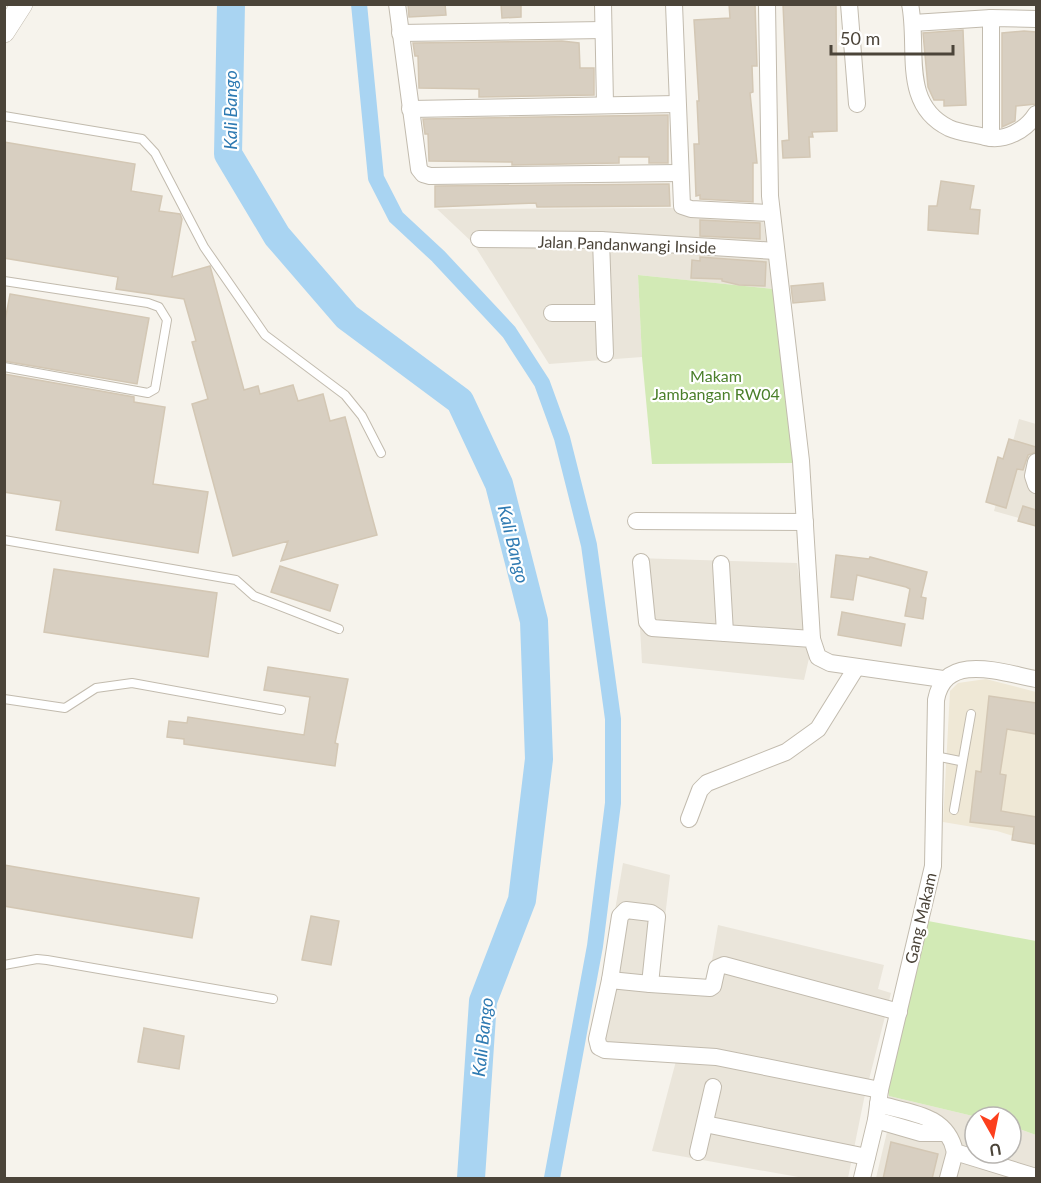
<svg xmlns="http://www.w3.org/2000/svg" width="1041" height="1183" viewBox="0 0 1041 1183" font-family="Lato,sans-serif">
  <rect width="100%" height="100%" fill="#f6f3ec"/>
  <g fill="#eae5da">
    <path d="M671,208l92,10 10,71 -135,-14 4,82 -93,7 -76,-121 -36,-34z"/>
    <path d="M1019,419l17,5v99l-42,-12z"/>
    <path d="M636,558l161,5 13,91 -6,26 -162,-17z"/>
    <path d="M623,863l47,12 -12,101 50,8 10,-59 166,40 -6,24 13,4 -27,106 -16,79h-44l-152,-27 24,-90 -85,-9z"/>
    <path d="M889,1096l88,21 -2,36h36v-27l25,9v43h-160l11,-46z"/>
  </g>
  <path fill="#efe8d6" d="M986,679l50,13v151l-39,-12 -54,-9 7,-131 8,-8z"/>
  <g fill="#d2eab5">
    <path d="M638,275l135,14 22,174 -143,1 -10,-107z"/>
    <path d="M928,921l108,20v194l-25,-9v-9h-34l-88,-21 -2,-12z"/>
  </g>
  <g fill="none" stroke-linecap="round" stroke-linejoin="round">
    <path stroke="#a9d4f2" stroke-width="16" d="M359,4l17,174 20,39 42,39 71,76 33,51 20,55 27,107 24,174v84l-18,143 -43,232"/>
    <path stroke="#a9d4f2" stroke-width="28" d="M231,4l-3,150 49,82 70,81 113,84 39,83 35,137 5,138 -17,141 -39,101 -12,177"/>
  </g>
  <g fill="#d8cfc1" stroke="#d3c7b4" stroke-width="1.5">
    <path d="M408,4h37l1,11 -37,2z"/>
    <path d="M501,4h20v13l-19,1z"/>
    <path d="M729,4h26l2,62h-5l1,26 -3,1 7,70h-4v39l-53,-3v-4l-4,1 -2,-52h5l-2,-43h2l-5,-81 36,-2z"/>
    <path d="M783,4h53l1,127 -25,1 1,5h-4l1,20 -27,1 -1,-17 7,-1z"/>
    <path d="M963,30l3,75 -22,1v-6h-10l-6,-13 -5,-54z"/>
    <path d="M1024,31l12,1v72l-20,2 -1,15 -13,6v-94z"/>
    <path d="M562,41l17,2 1,25h14v27l-115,2v-8l-60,-1 -1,-32h-3l-2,-13z"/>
    <path d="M668,115v48h-19v-6h-30v6l-107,2v-3l-83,-1 -1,-27h-3l-2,-15z"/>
    <path d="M4,142l131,22 -4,27 31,5 -3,15 21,3 2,5 -10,58 38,-11 34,124 14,-4 2,8 33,-9 5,16 25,-7 7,27 15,-4 32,118 -96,26 7,-20 -55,15 -41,-152 16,-5 -16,-57 4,-1 -12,-42 -68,-10 2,-12 -114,-19z"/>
    <path d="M941,181l33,5 -4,23 10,1 -2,24 -50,-4 1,-24h8z"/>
    <path d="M669,184l1,22 -133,1 -1,-4 -101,4v-21z"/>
    <path d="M700,220l60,3v16l-60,-3z"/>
    <path d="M700,257l66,5 -1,24 -26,-1 -17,-4v-2l-31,-1 1,-18 8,1z"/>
    <path d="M823,283l2,17 -32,3 -2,-17z"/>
    <path d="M10,294l139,24 -12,66 -133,-23v-35z"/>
    <path d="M4,374l130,23v5l31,5 -12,77 55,8 -10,61 -142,-23 5,-29 -57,-9z"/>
    <path d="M1009,439l27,8v5l-8,3 -5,15 -6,-1 -11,39 -20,-6 12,-45 5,2z"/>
    <path d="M1023,506l13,4v16l-18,-5z"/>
    <path d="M836,555l33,4 1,-2 57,15 -6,25 5,1 -3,21 -18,-3 5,-27 -4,-2 -49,-12 -4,25 -22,-3z"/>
    <path d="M280,566l58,19 -8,26 -59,-19z"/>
    <path d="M54,569l163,24 -9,64 -164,-25z"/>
    <path d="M842,612l63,12 -4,22 -63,-11z"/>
    <path d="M268,667l80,12 -13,64 3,1 -3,22 -151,-22v-5l-17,-2 2,-16 18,2 1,-6 116,18 6,-38 -46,-7z"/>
    <path d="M989,696l47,7v31l-29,-5 -7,45 6,1 -5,36 35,6v27l-24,-4 2,-13 -44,-5 6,-51 5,1z"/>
    <path d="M4,865l195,33 -7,40 -188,-32z"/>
    <path d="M311,916l28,5 -8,44 -29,-5z"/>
    <path d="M144,1028l40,8 -5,33 -41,-7z"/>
    <path d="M891,1142l47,12 -6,25h-49z"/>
  </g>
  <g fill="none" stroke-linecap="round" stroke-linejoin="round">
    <g stroke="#c2bbae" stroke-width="10">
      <g id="service">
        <path d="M4,116l138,23 13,14 49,94 61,88 80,60 17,21 19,37"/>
        <path d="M4,281l144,22 11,4 8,13 -12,69 -7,4 -144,-26"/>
        <path d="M4,540l232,40 18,16 85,33"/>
        <path d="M4,699l61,9 31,-20 36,-5 149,27"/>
        <path d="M935,756l25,5"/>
        <path d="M954,810l17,-96"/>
        <path d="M4,965l33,-6 10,1 226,39"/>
      </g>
    </g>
    <g stroke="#c2bbae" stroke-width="18">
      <g id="minor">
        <path d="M397,4l22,165 4,5 7,2 249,-3"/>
        <path d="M603,4l2,100"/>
        <path d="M674,4l8,202 9,3 80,4"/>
        <path d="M767,4l3,192 31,265 11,178"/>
        <path d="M849,4l8,100"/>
        <path d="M910,4c9,44 -10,100 39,124 11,5 25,6 36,9 20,5 41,-7 51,-23"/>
        <path d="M913,23l78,-5 45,1"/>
        <path d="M400,33l203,-3"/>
        <path d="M410,109l267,-5"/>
        <path d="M991,138v-120"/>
        <path d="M479,239l122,1 175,11"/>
        <path d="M601,240l4,114"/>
        <path d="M552,313h50"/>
        <path d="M1036,462l-3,14 3,9"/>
        <path d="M636,521l169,1"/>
        <path d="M641,562l6,60 5,6 160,11 6,18 12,6 113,16"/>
        <path d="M721,564l4,69"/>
        <path d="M689,819l11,-29 7,-7 79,-31 32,-23 38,-61"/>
        <path d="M610,980l10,-64 6,-6 25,3 6,4 -7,67 60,4 3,-2 4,-18 7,-3 175,47"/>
        <path d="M650,984l-40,-4 -13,59 2,8 6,3 111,7 164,33"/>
        <path d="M878,1104c32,9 69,10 77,48l81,25"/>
        <path d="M876,1120l45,13h23"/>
        <path d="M705,1124l162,33"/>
        <path d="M698,1152l15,-65"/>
        <path d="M862,1178l14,-58 4,-30 53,-224 3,-166c9,-49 66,-27 100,-21"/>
        <path d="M948,1178l7,-26"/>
      </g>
    </g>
    <g stroke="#c2bbae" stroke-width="22">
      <path id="tertiary" d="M4,32l18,-28"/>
    </g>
    <use href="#service" stroke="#fff" stroke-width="8"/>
    <use href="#minor" stroke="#fff" stroke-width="16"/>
    <use href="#tertiary" stroke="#fff" stroke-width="21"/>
  </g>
  <g text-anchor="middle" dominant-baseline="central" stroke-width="4.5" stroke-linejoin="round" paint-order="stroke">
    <g font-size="16" fill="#4b4439" stroke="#fff">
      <text transform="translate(627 244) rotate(2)">Jalan Pandanwangi Inside</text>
      <text transform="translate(920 918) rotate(-77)">Gang Makam</text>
    </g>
    <g font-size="16" fill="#4a7f2a" stroke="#fff">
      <text x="716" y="375">Makam<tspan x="716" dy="18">Jambangan RW04</tspan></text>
    </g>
    <g font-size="18" font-style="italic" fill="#2e7ab2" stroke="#fff">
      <text transform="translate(230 110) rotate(-90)">Kali Bango</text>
      <text transform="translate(514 544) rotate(76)">Kali Bango</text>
      <text transform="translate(482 1037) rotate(-84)">Kali Bango</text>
    </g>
  </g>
  <rect width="1041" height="1183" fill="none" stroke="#4b4439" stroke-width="12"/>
  <g transform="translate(993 1135) rotate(171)"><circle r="28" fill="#ffffff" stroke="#b7b4b0" stroke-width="1.5"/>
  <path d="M0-4.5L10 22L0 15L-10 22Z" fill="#fc3f1d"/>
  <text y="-9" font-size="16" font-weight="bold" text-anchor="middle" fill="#4b4439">U</text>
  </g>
  <path d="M831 45v9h122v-9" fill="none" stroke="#4b4439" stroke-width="3"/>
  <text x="840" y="45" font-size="18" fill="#4b4439" stroke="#ffffff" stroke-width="4.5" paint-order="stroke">50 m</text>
</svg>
